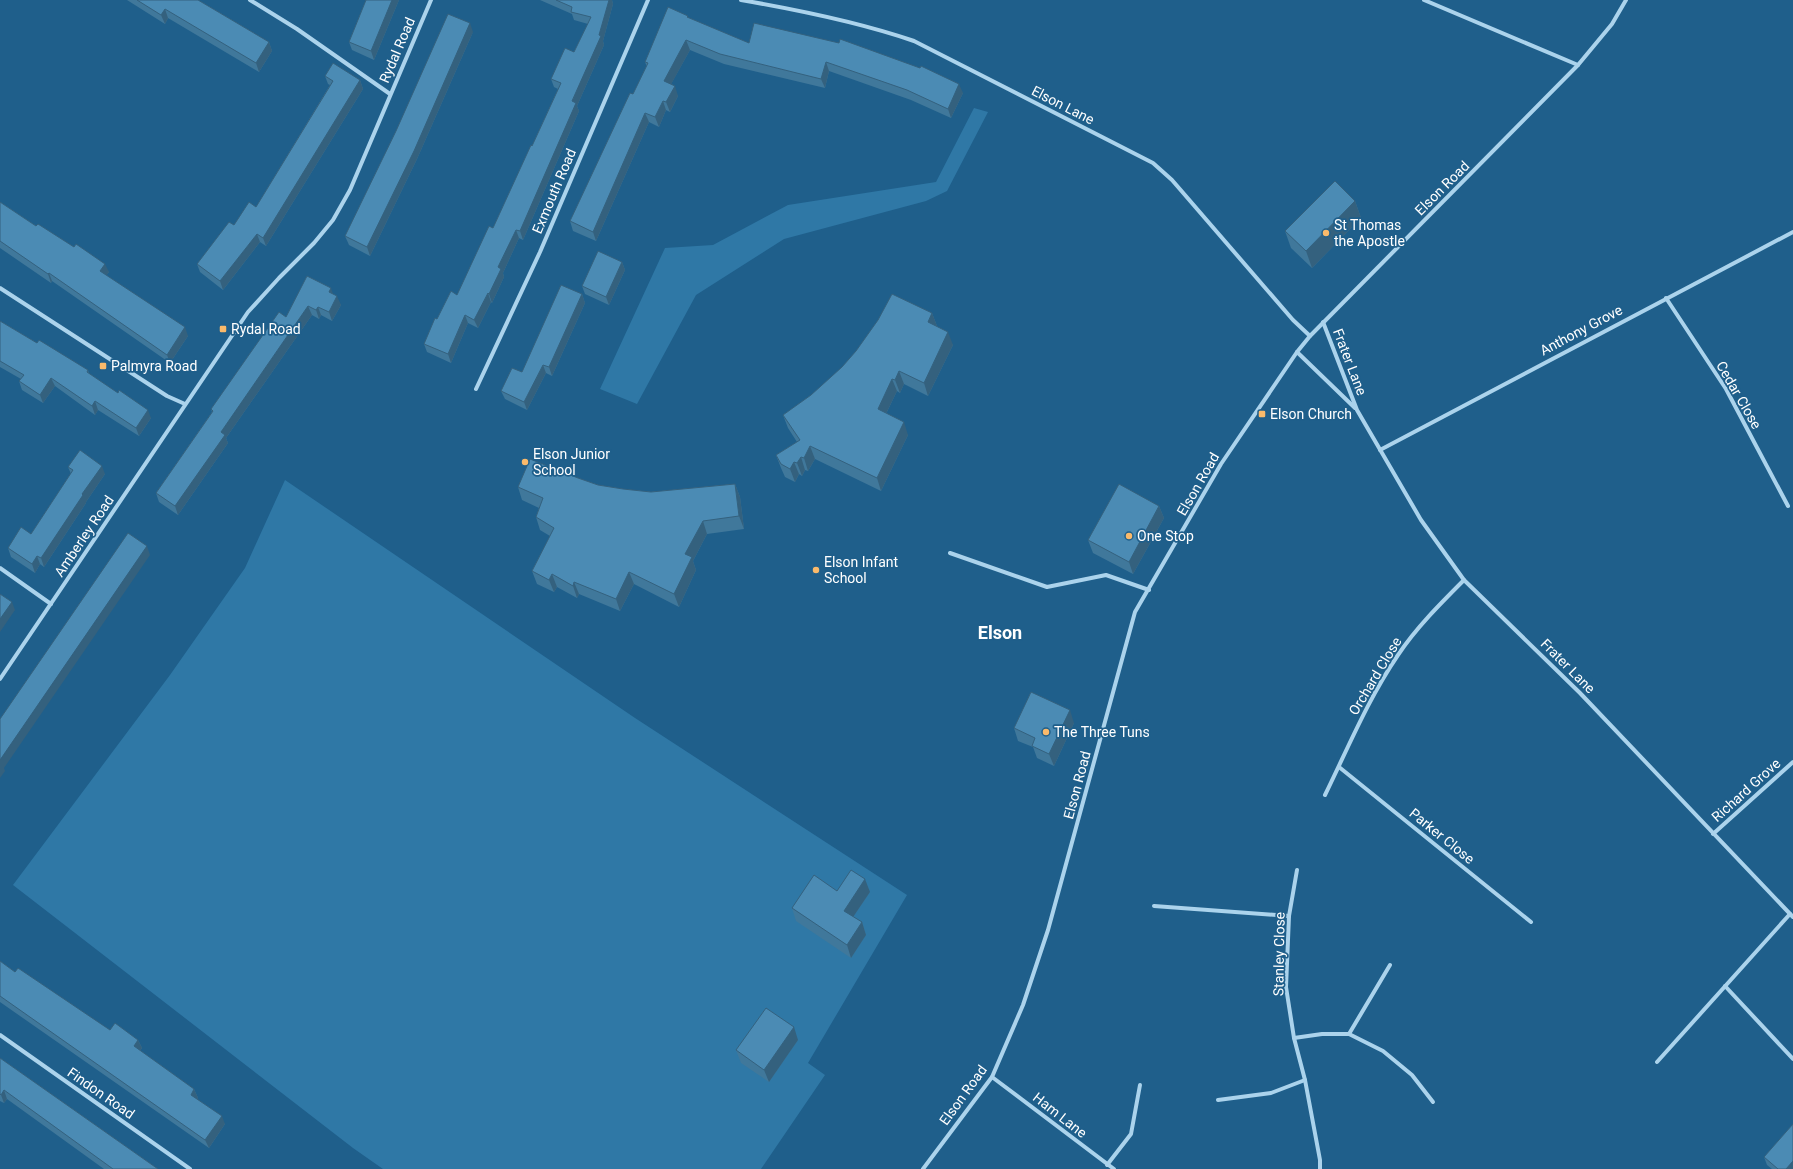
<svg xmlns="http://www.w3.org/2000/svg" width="1793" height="1169" viewBox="0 0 1793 1169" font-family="Roboto,sans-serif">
  <rect width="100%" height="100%" fill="#1f5f8b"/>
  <g fill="#2f78a6">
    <path d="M974,108l14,4 -41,79 -21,10 -142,38 -88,56 -59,109 -37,-15 65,-141 48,-3 75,-40 148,-23z"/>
    <path d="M285,480l350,238 272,177 -99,168 17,12 -64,94h-378l-30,-21 -340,-263 157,-210 75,-107z"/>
  </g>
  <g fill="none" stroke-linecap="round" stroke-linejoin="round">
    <g stroke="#abd3ec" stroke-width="4">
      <path d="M250,0l47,29 93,65"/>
      <path d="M741,0c58,10 118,22 173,41l239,122 19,17 121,140 17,16"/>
      <path d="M1424,0l154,65"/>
      <path d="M0,288l167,108 18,8"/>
      <path d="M1666,298l60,91 62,117"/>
      <path d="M1323,322l34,88 64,110 43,60 116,113 213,224"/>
      <path d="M1297,352l58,56"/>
      <path d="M476,389l64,-137 108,-252"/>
      <path d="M1380,450l413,-218"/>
      <path d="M950,553l97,34 59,-12 43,15"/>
      <path d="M0,568l51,36"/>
      <path d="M0,679l248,-367 31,-34 35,-35 19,-23 17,-30 81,-190"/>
      <path d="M1339,767l192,155"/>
      <path d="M1325,795c23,-47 43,-96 73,-140 18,-27 42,-51 66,-75"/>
      <path d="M1713,834l80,-72"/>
      <path d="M1297,870l-8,46 -3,71 8,51 11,42 15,80v9"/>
      <path d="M1154,906l135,10"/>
      <path d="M1725,986l68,73"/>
      <path d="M1349,1034l41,-69"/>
      <path d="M0,1035l190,134"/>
      <path d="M1294,1038l28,-4h27l34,17 29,24 21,27"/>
      <path d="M1657,1062l133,-148"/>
      <path d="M992,1077l122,92"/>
      <path d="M1218,1100l53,-7 34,-13"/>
      <path d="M1107,1165l24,-31 9,-49"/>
      <path d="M923,1169l69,-92 31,-72 25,-75 87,-318 86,-148 76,-112 13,-16 268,-271 34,-41 14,-24"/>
    </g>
  </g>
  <g fill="#40789b">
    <path d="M127,0h71l71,42 3,9 -13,21 -91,-54 -3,6z"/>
    <path d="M366,0h33l-25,60 -22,-10 -3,-8z"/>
    <path d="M540,0h72l1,4 -10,37 1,4 -27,61 2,5 -56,129 -4,-2 -16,35 1,4 -12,26 -1,-1 -13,26 -10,-5 -17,40 -24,-11 -3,-8 13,-25 20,-24 36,-67 39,-82 26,-57 -4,-2 -3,-8 23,-27 14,-28 -14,-4 -2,-6z"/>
    <path d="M688,18l61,25 214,50 -12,25 -40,-18 -82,-29 -4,17 -101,-24 -34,-14 -19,34 7,12 -8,16 -4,-2 -7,17 -10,-5 -53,119 -23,-10 -3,-10 77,-154 -2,-5z"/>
    <path d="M473,32l-56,127 -47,97 -21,-11 -4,-9z"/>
    <path d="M325,76l35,4 3,9 -97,157 -6,-4 -37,48 -23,-18 -3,-8 37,-39 22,-18 74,-122 -2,-1z"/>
    <path d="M1355,201l6,17 -49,50 -21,-20 -6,-17z"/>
    <path d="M0,202l36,24 73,46 -3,3 82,61 -18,27 -118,-82 -1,2 -51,-35z"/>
    <path d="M622,262l3,8 -16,35 -24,-11 -3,-8z"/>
    <path d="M333,294l8,11 -9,16 -11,-6 -2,4 -7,-4 -86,123 2,5 -50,72 -19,-13 -3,-9 56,-81 -1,-3 75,-92z"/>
    <path d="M582,294l3,9 -33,73 -6,-3 -19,37 -22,-11 -4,-8 21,-19z"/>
    <path d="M932,313l5,13 -1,1 17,18 -25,51 -24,-12 -4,9 -3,-2 -11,23 22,21 -27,56 -66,-32 -7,12 -3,-1 -3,6 -3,-2 -4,8 -10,-5 -4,-9 -5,-13 21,-13 -9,-14 -5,-13z"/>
    <path d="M0,321l37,22 51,27 1,4 62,44 -12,18 -41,-26 -3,5 -40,-29 -12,17 -21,-13 -3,-9 2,-2 -21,-12z"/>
    <path d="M68,467l37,7 -19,28v1l-42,64 -4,-3 -5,9 -24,-16 -3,-9 23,-14 40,-60z"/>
    <path d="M578,478l20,7 25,4 28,3 84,-8 5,13 4,32 -37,5 -14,27 3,9 -17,37 -45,-23 -14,27 -41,-17 -2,4 -20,-11 -3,5 -17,-8 -5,-13 18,-35 -10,-6 -4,-13 3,-9 -17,-8 -4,-13z"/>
    <path d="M1159,506l5,12 -31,56 -40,-21 -5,-13z"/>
    <path d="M1074,723l-20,43 -17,-8 -4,-11 -15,-6 -4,-13z"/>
    <path d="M837,891l33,1 -17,25 9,5 4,13 -15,23 -55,-37 -4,-13z"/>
    <path d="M0,961l15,11 95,58 28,10 4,8 -2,3 54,38 4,9 -1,1 28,25 -16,24 -209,-146z"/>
    <path d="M798,1040l-29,42 -28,-19 -5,-13z"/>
    <path d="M0,1058l158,111h-54l-97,-70 -3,4 -4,-2z"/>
    <path d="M1764,1157l29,12h-21l-5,-4z"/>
  </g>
  <g fill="#34617e">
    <path d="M392,0h7l-25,60 -3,-9z"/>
    <path d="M609,0h3l1,4 -10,37 1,4 -27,61 2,5 -56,129 -3,-9 79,-196z"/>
    <path d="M165,9l3,9 -3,6 -4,-9z"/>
    <path d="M470,23l3,9 -56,127 -47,97 -3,-9z"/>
    <path d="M686,40l4,10 -22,40 -4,-9z"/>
    <path d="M269,42l3,9 -13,21 -3,-9z"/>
    <path d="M826,62l3,9 -4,17 -4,-9z"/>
    <path d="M360,80l3,9 -97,157 -3,-8z"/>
    <path d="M959,84l4,9 -12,25 -3,-9z"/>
    <path d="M675,86l3,10 -8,16 -4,-10z"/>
    <path d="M663,101l3,9 -7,17 -4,-10z"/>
    <path d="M645,113l4,9 -53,119 -3,-9z"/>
    <path d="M1355,201l6,17 -49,50 -6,-17z"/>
    <path d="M516,230l3,8 -16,35 1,4 -12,26 -3,-9 9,-27z"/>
    <path d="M257,234l3,8 -37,48 -3,-9z"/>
    <path d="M622,262l3,8 -16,35 -3,-8z"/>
    <path d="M105,264l4,8 -6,8 -3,-9z"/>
    <path d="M49,273l3,8 -1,2 -3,-9z"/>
    <path d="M331,288l3,9 -5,-5z"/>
    <path d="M488,293l3,9 -13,26 -4,-8z"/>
    <path d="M582,294l3,9 -33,73 -3,-9z"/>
    <path d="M337,296l4,9 -9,16 -3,-9z"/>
    <path d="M308,306l4,9 -86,123 2,5 -50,72 -3,-9 46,-74z"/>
    <path d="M318,307l3,8 -2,4 -3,-9z"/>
    <path d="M932,313l5,13 -5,9 -4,-13z"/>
    <path d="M465,315l3,8 -17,40 -3,-9z"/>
    <path d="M185,327l3,9 -18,27 -3,-8z"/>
    <path d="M948,332l5,13 -25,51 -4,-13z"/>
    <path d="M543,365l3,8 -19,37 -3,-8z"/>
    <path d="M899,371l5,13 -4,9 -5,-13z"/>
    <path d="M51,378l4,8 -12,17 -3,-8z"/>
    <path d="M892,379l5,12 -15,31 -4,-13z"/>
    <path d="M95,401l3,9 -3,5 -3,-9z"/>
    <path d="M148,410l3,8 -12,18 -3,-8z"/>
    <path d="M904,422l4,13 -27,56 -4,-13z"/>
    <path d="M810,446l5,13 -7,12 -4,-13z"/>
    <path d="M801,457l4,13 -3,6 -5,-13z"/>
    <path d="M794,462l5,12 -4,8 -5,-13z"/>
    <path d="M102,466l3,8 -19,28v1l-42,64 -3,-9 41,-64z"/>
    <path d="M735,484l5,13 4,32 -5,-13z"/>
    <path d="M1159,506l5,12 -31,56 -4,-12z"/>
    <path d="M703,521l4,13 -14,27 3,9 -17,37 -5,-13 11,-40z"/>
    <path d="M147,546l3,9 -146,213 1,3 -5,7v-18z"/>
    <path d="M37,556l3,8 -5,9 -3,-9z"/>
    <path d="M629,572l5,12 -14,27 -4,-12z"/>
    <path d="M552,574l5,13 -3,5 -5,-12z"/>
    <path d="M574,582l5,12 -2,4 -4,-12z"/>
    <path d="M12,602l3,8 -15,22v-13z"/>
    <path d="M1070,710l4,13 -20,43 -5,-12z"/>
    <path d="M865,879l5,13 -21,31 -5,-12z"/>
    <path d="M862,922l4,13 -15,23 -4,-13z"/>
    <path d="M794,1027l4,13 -29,42 -5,-12z"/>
    <path d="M138,1040l4,8 -5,7 -3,-9z"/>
    <path d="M194,1089l4,9 -4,5 -3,-8z"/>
    <path d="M4,1090l3,9 -3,4 -3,-8z"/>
    <path d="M222,1116l3,8 -16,24 -4,-8z"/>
    <path d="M1793,1161v8h-7z"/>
  </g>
  <g fill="#4b8bb4" stroke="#34617e">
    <path d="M137,0h61l71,42 -13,21 -91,-54 -4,6z"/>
    <path d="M366,0h26l-21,51 -22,-9z"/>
    <path d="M556,0h53l-10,35 2,1 -29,65 4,2 -56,128 -4,-1 -18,37 3,2 -12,25 -1,-1 -14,27 -9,-5 -17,39 -24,-10 11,-26 2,1 14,-28 6,4 32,-69 4,2 38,-83 1,1 29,-63 -10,-4 14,-31 9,4 17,-35 -20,-5 1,-5z"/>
    <path d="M668,7l20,9 -1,1 62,26 5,-20 85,20 1,-4 80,29 1,-2 38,18 -11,25 -41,-19 -81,-28 -5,17 -101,-25 -34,-14 -22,41 11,5 -9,16 -3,-1 -8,16 -10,-4 -52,119 -23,-11 60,-128 3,1 15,-31 -3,-1z"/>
    <path d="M448,14l22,9 -56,128 -47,96 -22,-11 51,-105z"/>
    <path d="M333,63l27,17 -97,158 -6,-4 -37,47 -23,-17 32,-42 5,3 15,-23 7,5 77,-126 -8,-5z"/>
    <path d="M1335,181l20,20 -49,50 -21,-20z"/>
    <path d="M0,202l36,24 2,-2 36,23 2,-3 29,20 -5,7 85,56 -18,28 -118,-82 -1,1 -48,-33z"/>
    <path d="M598,251l24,11 -16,35 -24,-11z"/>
    <path d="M307,276l24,12 -2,4 8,4 -8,16 -11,-5 -2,3 -8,-4 -87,126 4,3 -50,71 -19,-13 57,-82 -2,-2 68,-97 7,5z"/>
    <path d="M561,285l21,9 -33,73 -6,-2 -19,37 -23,-11 11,-23 10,4z"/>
    <path d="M892,294l40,19 -4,9 20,10 -24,51 -25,-12 -4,9 -3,-1 -14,30 26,13 -27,56 -67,-32 -6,12 -3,-1 -4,6 -3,-1 -4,7 -9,-5 -5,-9 24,-15 -17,-25 28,-20 31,-28 14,-16 22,-31z"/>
    <path d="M0,321l37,22 2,-3 49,30 -1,2 31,21 1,-3 29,20 -12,18 -41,-27 -3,5 -41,-28 -11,17 -21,-14 5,-6 -24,-14z"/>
    <path d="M80,450l22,16 -20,28 1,1 -42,63 -4,-2 -5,8 -24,-16 13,-21 10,7 42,-64 -5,-3z"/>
    <path d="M530,459l48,19 20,7 25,4 28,3 84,-8 4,32 -36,5 -18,33 7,3 -18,37 -45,-22 -13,27 -42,-17 -1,4 -21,-12 -3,6 -17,-9 22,-43 -18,-11 7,-19 -25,-11z"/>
    <path d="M1119,484l40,22 -30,56 -41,-22z"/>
    <path d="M128,533l19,13 -147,214v-41z"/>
    <path d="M0,594l12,8 -12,17z"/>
    <path d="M1031,692l39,18 -21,44 -17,-8 3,-8 -21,-10z"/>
    <path d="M851,870l14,9 -21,32 18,11 -15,23 -55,-37 22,-33 23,16z"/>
    <path d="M0,961l15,11 3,-4 92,62 5,-7 23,17 -4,6 60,43 -3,6 31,21 -17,24 -205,-144z"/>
    <path d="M766,1008l28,19 -30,43 -28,-20z"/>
    <path d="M0,1058l158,111h-45l-109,-79 -3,5 -1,-1z"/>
    <path d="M1793,1124v37l-7,8h-8l-14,-12z"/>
  </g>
  <g fill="#faba6b" stroke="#1f5f8b" stroke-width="1.5">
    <circle cx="1326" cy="233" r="4"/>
    <rect x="219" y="325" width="8" height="8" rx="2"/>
    <rect x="99" y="362" width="8" height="8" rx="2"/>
    <rect x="1258" y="410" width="8" height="8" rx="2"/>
    <circle cx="525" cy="462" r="4"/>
    <circle cx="1129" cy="536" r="4"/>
    <circle cx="816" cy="570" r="4"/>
    <circle cx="1046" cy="732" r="4"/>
  </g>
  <g text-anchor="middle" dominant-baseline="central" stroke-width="3.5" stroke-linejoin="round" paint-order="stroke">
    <g font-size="14" fill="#fff" stroke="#1f5f8b">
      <text transform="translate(397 50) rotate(-67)">Rydal Road</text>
      <text transform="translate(1063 105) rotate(27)">Elson Lane</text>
      <text transform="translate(1442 188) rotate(-45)">Elson Road</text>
      <text transform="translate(554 191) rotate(-67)">Exmouth Road</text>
      <text transform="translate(1581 330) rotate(-28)">Anthony Grove</text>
      <text transform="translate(1350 362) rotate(69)">Frater Lane</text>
      <text transform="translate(1739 395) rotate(60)">Cedar Close</text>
      <text transform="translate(1198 484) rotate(-60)">Elson Road</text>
      <text transform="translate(84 536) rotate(-56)">Amberley Road</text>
      <text transform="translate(1568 666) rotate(45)">Frater Lane</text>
      <text transform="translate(1375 676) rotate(-59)">Orchard Close</text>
      <text transform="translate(1077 785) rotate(-75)">Elson Road</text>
      <text transform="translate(1746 790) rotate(-42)">Richard Grove</text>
      <text transform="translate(1442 836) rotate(39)">Parker Close</text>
      <text transform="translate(1279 954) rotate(-89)">Stanley Close</text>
      <text transform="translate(101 1093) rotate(35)">Findon Road</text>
      <text transform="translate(963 1095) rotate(-54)">Elson Road</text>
      <text transform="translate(1060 1115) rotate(38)">Ham Lane</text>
    </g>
    <g font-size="14" fill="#fff" stroke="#1f5f8b" text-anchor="start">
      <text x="1334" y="225">St Thomas<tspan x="1334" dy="16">the Apostle</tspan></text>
      <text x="231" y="329">Rydal Road</text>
      <text x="111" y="366">Palmyra Road</text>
      <text x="1270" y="414">Elson Church</text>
      <text x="533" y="454">Elson Junior<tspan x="533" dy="16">School</tspan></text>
      <text x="1137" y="536">One Stop</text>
      <text x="824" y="562">Elson Infant<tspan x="824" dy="16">School</tspan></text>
      <text x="1054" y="732">The Three Tuns</text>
    </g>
    <g font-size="18" font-weight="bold" fill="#fff" stroke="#1f5f8b">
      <text x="1000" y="632">Elson</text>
    </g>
  </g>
</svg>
